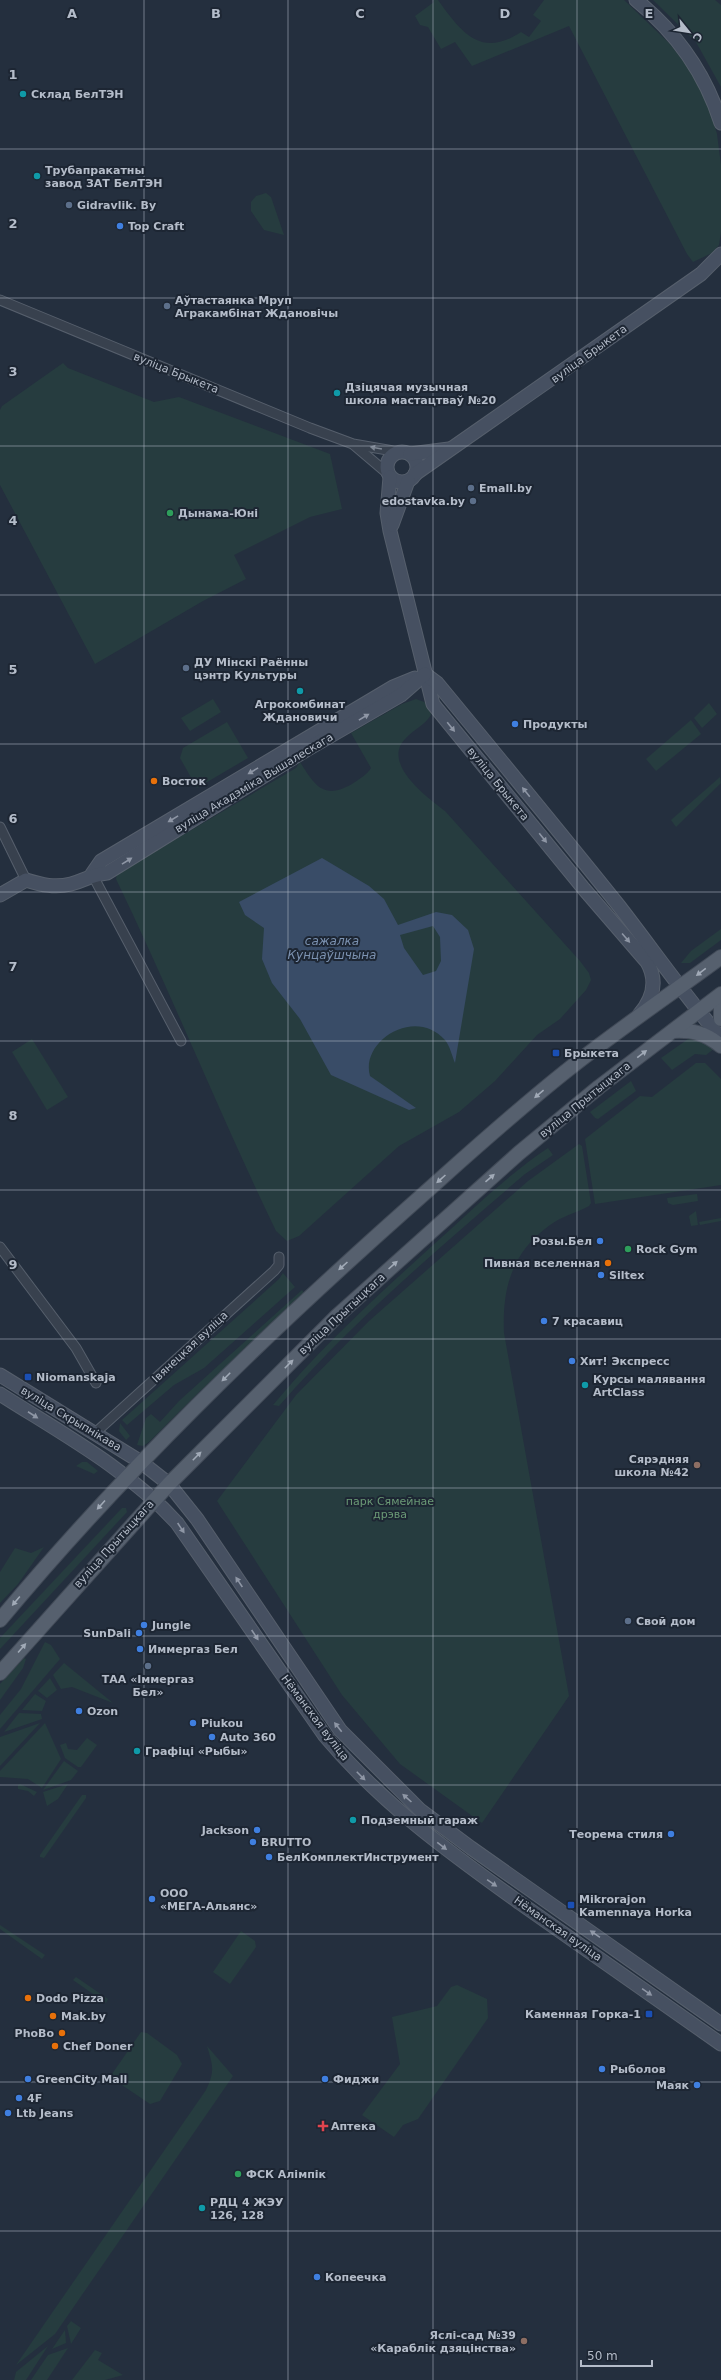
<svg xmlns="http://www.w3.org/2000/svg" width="721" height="2380" viewBox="0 0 721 2380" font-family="'DejaVu Sans',sans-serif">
  <rect width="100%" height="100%" fill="#242f3e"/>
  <g fill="#263c3f">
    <path d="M433,0h5c23,32 43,59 83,32l8,5 12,-16 -8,-6 11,-15h80l45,43 20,25 17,29 11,37 4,31v67l-2,13 -7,8 -19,9 -6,-8 -118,-228 -97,40 -17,-24 -14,7 -13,-22 -8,-2 -5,-9 19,-14z"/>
    <path d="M653,0h62l6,5v82l-25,-45z"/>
    <path d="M266,193l5,4 13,38 -20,-5 -13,-19v-9l5,-6z"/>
    <path d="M63,363l5,5 86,34 25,-5 151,57 12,55 -32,8 -76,38 12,24 -43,22 -108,63 -95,-179v-75l2,-4z"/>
    <path d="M213,699l8,13 -31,19 -9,-13z"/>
    <path d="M416,699l11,4 4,12c-7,11 -17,14 -25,23 -26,25 22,60 39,73l135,150 9,12 2,7 -5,10 -26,29 -23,16 -42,46 -36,31 -60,34 -100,90 -12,5 -11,-10c-56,-116 -104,-236 -160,-352l1,-5 179,-106 4,-6c14,22 23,39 52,22 7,-5 15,-9 19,-16l-20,-35 51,-29z"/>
    <path d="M709,703l8,11 -15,14 -8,-10z"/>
    <path d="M691,720l10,14 -45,37 -10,-12z"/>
    <path d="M227,722l21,36 -51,30 -17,-30 3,-10z"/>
    <path d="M720,777l1,6 -45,44 -5,-7z"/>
    <path d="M721,929v11l-31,23h-9l10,-12z"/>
    <path d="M691,1037h3l21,11 -9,7 -11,-1 -23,16 -11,-12z"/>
    <path d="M32,1039l36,58 -21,13 -35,-58z"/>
    <path d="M696,1063h9l16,16v106l-126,19 -10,-65 55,-43 12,1z"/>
    <path d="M631,1081l5,10 -38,28 -3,-1 -5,-6z"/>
    <path d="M579,1144l3,2 9,57 -2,3c-13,7 -27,10 -39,19 -38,27 -48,63 -46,108l65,363 -87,127 -82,-59 -58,-69 -125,-194 79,-106 73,-74 159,-140z"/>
    <path d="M548,1148l5,7 -28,19c-85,73 -172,147 -246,232l-6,-1c48,-58 103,-108 159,-159 38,-34 74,-70 116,-98z"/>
    <path d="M697,1194l1,7 -25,4 -5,-2 -1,-5z"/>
    <path d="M696,1211l2,14 -7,1 -2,-10z"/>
    <path d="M721,1218v3l-21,4 -1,-3z"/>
    <path d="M283,1273l12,14 -91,81 -30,17 -47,40 -5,-5 157,-141z"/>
    <path d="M302,1290l3,4 -106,98 -50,50 -6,4 -6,-1 9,-27 5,-4 9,8 19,-21z"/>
    <path d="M120,1423l10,13 -4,4 -7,-9z"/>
    <path d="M82,1462h5l11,9 -4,3 -18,-8z"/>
    <path d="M122,1508h4l1,4 -127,137v-11z"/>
    <path d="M44,1547l-26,37 -18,19v-31l15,-24 16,5z"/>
    <path d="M45,1642l6,3 9,14 -60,70v-14l21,-26z"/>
    <path d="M24,1658l2,1 -3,9 -23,32v-16z"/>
    <path d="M64,1663l49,40 -41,-16 -11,2 -8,-14z"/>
    <path d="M50,1678l7,12 -10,8 -9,-7z"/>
    <path d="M35,1694l11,7 -4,10 -20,-1z"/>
    <path d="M19,1713l22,1 1,5 -38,13z"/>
    <path d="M40,1723l-40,43v-29z"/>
    <path d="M45,1723l16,36 -19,29 -14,-9 -28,-2v-6z"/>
    <path d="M87,1738l10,7 -16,22h-3l-13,-9 -5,-13 6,-2 2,6 9,1z"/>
    <path d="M64,1761l14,10 -7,9 -28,10z"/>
    <path d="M20,1784l17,8 -3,4 -6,-5 -10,-2v-4z"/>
    <path d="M68,1784l-10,15 -11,7 -4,-14z"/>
    <path d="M82,1795h4v3l-42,60 -4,-1v-2z"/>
    <path d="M0,1925l45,30 -3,4 -42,-30z"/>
    <path d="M241,1931l14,10 1,6 -26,37 -17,-12z"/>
    <path d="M76,1977l32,22 -2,4 -33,-23z"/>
    <path d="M457,1985l30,14 1,19 -70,101 -15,6 -9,12 -32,-22 38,-51 -8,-47 45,-11 14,-19z"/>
    <path d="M141,2032l6,1 30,22 5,9 -22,37 -10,3 -37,-25 -1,-5z"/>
    <path d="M207,2046l26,30 -178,258 -39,31 190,-275c9,-19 7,-24 1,-44z"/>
    <path d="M71,2321l10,7 -10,16 -4,-18z"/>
    <path d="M65,2330l1,13 -14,6z"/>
    <path d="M48,2346l-22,34h-12l2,-8z"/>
    <path d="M68,2348l-21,32h-16l17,-25z"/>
    <path d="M95,2350l7,3 -4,7 25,15 -18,5h-33z"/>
  </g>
  <path fill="#394c67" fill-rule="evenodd" d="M322,858l47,28 15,13 14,26 38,-13 16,3 16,15 6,19 -19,114c-3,-7 -5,-17 -10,-23 -30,-34 -85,1 -75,36l46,32 -7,2 -78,-35 -31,-56 -28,-36 -10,-24 2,-31 -19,-13 -6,-13zM433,926l7,11 1,24 -5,10 -13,4 -19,-27 -4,-13z"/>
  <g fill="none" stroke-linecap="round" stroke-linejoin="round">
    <g stroke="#565f6c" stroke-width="11">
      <g id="street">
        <path d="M0,300l310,128 43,16 46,8"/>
        <path d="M354,445l33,28"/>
        <path d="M0,827l26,53"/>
        <path d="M92,874l89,167"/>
        <path d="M0,1247l76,101 20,35"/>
        <path d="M95,1433l179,-162 5,-6v-8"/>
      </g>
    </g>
    <g stroke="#565f6c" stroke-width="15">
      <g id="secondary">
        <path d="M636,0c41,33 69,73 85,123"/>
        <circle cx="402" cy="467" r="15"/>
        <path d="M410,454l39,-5"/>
        <path d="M415,474l286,-200 20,-20"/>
        <path d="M390,477l-3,36 3,18 43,173 151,185 63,73c11,19 6,37 -8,53"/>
        <path d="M392,525l16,-44"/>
        <path d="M425,674l12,9c61,74 122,148 182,223 34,44 66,90 102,132"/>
        <path d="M92,874l9,-13 292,-174 22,-9"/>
        <path d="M0,895l26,-15c16,5 29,8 45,4 15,-4 19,-9 36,-11l199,-123 95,-55 24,-21"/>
        <path d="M0,1375l141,87 28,22 28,35 143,211 80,80 51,38 250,176"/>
        <path d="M0,1394c61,39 128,75 177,129l148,213c57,68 124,116 195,167 67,47 134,94 201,141"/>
      </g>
    </g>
    <g stroke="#414a57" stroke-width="16">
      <g id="primary">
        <path d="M721,1006v13"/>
        <path d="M673,1031c20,-1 32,2 48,15"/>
        <path d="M0,1620c124,-149 264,-284 409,-413 53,-47 105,-95 161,-139 49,-39 101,-74 151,-111"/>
        <path d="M0,1673l169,-189 168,-168 182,-163 80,-66 122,-93"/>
      </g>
    </g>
    <use href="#street" stroke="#38414e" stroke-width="9"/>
    <use href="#secondary" stroke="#465061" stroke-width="13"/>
    <use href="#primary" stroke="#56606e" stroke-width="14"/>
  </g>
  <defs><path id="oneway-solid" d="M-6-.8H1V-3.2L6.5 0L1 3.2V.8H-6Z"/></defs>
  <use fill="#7c8592" href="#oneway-solid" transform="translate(376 448) rotate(-170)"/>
  <g fill="#8e96a5">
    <use href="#oneway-solid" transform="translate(364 717) rotate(-31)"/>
    <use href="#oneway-solid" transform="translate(451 727) rotate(51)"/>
    <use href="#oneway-solid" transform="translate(253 771) rotate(149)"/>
    <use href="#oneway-solid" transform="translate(526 792) rotate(-129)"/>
    <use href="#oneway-solid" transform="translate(173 819) rotate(149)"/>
    <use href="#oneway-solid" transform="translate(543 838) rotate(51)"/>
    <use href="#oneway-solid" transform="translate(127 861) rotate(-32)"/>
    <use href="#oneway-solid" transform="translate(626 938) rotate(49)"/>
    <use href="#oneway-solid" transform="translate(33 1415) rotate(33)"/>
    <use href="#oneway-solid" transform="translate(181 1528) rotate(56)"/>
    <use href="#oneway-solid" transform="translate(239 1582) rotate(-124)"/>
    <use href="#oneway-solid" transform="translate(255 1635) rotate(56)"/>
    <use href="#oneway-solid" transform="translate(338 1727) rotate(-128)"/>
    <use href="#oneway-solid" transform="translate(361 1776) rotate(45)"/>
    <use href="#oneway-solid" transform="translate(407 1798) rotate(-138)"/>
    <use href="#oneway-solid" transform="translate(442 1846) rotate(37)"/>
    <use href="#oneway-solid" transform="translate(492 1883) rotate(35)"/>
    <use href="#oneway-solid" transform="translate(595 1934) rotate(-146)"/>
    <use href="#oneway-solid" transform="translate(647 1992) rotate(35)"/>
  </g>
  <g fill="#a1aab7">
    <use href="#oneway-solid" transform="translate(701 972) rotate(143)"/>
    <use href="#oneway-solid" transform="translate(642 1054) rotate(-37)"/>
    <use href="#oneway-solid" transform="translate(539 1094) rotate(140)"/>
    <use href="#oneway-solid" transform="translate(490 1178) rotate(-41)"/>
    <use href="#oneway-solid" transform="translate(441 1179) rotate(138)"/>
    <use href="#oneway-solid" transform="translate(393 1265) rotate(-42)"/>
    <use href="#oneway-solid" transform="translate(343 1266) rotate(138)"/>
    <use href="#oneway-solid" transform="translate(289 1364) rotate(-45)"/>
    <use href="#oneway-solid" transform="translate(226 1377) rotate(135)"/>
    <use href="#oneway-solid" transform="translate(197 1456) rotate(-45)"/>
    <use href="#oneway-solid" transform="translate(101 1505) rotate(132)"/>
    <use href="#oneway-solid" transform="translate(16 1601) rotate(130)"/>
    <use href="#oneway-solid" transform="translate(22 1648) rotate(-49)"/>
  </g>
  <path fill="none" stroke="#b4bcc9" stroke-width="1" stroke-opacity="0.55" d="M144,0v2380M288,0v2380M433,0v2380M577,0v2380M0,149h721M0,298h721M0,446h721M0,595h721M0,744h721M0,892h721M0,1041h721M0,1190h721M0,1339h721M0,1488h721M0,1636h721M0,1785h721M0,1934h721M0,2082h721M0,2231h721"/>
  <g fill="#0f9aa8" stroke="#1d2633" stroke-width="1.5">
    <circle cx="23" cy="94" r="4"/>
    <circle cx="37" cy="176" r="4"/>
    <circle cx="337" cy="393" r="4"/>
    <circle cx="300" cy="691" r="4"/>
    <circle cx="585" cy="1385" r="4"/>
    <circle cx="137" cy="1751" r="4"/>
    <circle cx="353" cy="1820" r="4"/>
    <circle cx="202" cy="2208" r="4"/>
  </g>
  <g fill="#5c6f8a" stroke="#1d2633" stroke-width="1.5">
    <circle cx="69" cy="205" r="4"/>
    <circle cx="167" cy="306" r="4"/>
    <circle cx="471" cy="488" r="4"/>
    <circle cx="473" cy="501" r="4"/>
    <circle cx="186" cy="668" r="4"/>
    <circle cx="628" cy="1621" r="4"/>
    <circle cx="148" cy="1666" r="4"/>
  </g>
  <g fill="#3f7fe0" stroke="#1d2633" stroke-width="1.5">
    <circle cx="120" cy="226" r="4"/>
    <circle cx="515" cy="724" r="4"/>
    <circle cx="600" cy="1241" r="4"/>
    <circle cx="601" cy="1275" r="4"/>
    <circle cx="544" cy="1321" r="4"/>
    <circle cx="572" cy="1361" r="4"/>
    <circle cx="144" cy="1625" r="4"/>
    <circle cx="139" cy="1633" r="4"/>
    <circle cx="140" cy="1649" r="4"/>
    <circle cx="79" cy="1711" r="4"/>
    <circle cx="193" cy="1723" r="4"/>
    <circle cx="212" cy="1737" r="4"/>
    <circle cx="257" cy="1830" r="4"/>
    <circle cx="671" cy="1834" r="4"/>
    <circle cx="253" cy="1842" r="4"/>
    <circle cx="269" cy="1857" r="4"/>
    <circle cx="152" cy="1899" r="4"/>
    <circle cx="602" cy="2069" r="4"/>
    <circle cx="28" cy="2079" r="4"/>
    <circle cx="325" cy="2079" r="4"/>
    <circle cx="697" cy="2085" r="4"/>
    <circle cx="19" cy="2098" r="4"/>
    <circle cx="8" cy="2113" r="4"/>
    <circle cx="317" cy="2277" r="4"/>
  </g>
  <g fill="#2e9e5b" stroke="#1d2633" stroke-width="1.5">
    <circle cx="170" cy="513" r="4"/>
    <circle cx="628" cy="1249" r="4"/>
    <circle cx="238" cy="2174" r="4"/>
  </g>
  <g fill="#e8710a" stroke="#1d2633" stroke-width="1.5">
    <circle cx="154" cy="781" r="4"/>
    <circle cx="608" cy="1263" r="4"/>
    <circle cx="28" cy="1998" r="4"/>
    <circle cx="53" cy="2016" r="4"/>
    <circle cx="62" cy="2033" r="4"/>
    <circle cx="55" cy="2046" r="4"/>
  </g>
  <g fill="#1a4fb4" stroke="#1d2633" stroke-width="1.5">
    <rect x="552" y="1049" width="8" height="8" rx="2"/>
    <rect x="24" y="1373" width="8" height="8" rx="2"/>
    <rect x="567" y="1901" width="8" height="8" rx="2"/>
    <rect x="645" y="2010" width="8" height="8" rx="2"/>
  </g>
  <g fill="#8d6e63" stroke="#1d2633" stroke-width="1.5">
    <circle cx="697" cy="1465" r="4"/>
    <circle cx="524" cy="2341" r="4"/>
  </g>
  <path fill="#e0444e" stroke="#1d2633" stroke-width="1.5" d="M321 2120h4v4h4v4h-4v4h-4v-4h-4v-4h4z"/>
  <g text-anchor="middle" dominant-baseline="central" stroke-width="4" stroke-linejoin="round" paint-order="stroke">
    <g font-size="11" font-weight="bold" fill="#b4bcc9" stroke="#1d2633" text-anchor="start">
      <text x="31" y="94">Склад БелТЭН</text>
      <text x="45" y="170">Трубапракатны<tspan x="45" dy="13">завод ЗАТ БелТЭН</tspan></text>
      <text x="77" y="205">Gidravlik. By</text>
      <text x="128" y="226">Top Craft</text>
      <text x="175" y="300">Аўтастаянка Мруп<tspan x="175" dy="13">Агракамбінат Ждановічы</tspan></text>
      <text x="345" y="387">Дзіцячая музычная<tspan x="345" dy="13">школа мастацтваў №20</tspan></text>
      <text x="479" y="488">Emall.by</text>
      <text x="465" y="501" text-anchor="end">edostavka.by</text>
      <text x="178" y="513">Дынама-Юні</text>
      <text x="194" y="662">ДУ Мінскі Раённы<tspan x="194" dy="13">цэнтр Культуры</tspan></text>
      <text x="300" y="704" text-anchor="middle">Агрокомбинат<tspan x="300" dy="13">Ждановичи</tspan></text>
      <text x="523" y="724">Продукты</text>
      <text x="162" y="781">Восток</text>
      <text x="564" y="1053">Брыкета</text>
      <text x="592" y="1241" text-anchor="end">Розы.Бел</text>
      <text x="636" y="1249">Rock Gym</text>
      <text x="600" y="1263" text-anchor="end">Пивная вселенная</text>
      <text x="609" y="1275">Siltex</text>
      <text x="552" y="1321">7 красавиц</text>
      <text x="580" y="1361">Хит! Экспресс</text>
      <text x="36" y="1377">Niomanskaja</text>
      <text x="593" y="1379">Курсы малявання<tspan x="593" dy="13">ArtClass</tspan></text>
      <text x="689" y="1459" text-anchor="end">Сярэдняя<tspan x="689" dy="13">школа №42</tspan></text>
      <text x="636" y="1621">Свой дом</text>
      <text x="152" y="1625">Jungle</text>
      <text x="131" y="1633" text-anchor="end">SunDali</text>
      <text x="148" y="1649">Иммергаз Бел</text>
      <text x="148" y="1679" text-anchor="middle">ТАА «Іммергаз<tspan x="148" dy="13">Бел»</tspan></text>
      <text x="87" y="1711">Ozon</text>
      <text x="201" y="1723">Piukou</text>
      <text x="220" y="1737">Auto 360</text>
      <text x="145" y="1751">Графіці «Рыбы»</text>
      <text x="361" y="1820">Подземный гараж</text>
      <text x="249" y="1830" text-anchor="end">Jackson</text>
      <text x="663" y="1834" text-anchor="end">Теорема стиля</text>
      <text x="261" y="1842">BRUTTO</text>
      <text x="277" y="1857">БелКомплектИнструмент</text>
      <text x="160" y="1893">ООО<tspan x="160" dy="13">«МЕГА-Альянс»</tspan></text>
      <text x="579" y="1899">Mikrorajon<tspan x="579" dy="13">Kamennaya Horka</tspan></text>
      <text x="36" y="1998">Dodo Pizza</text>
      <text x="641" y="2014" text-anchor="end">Каменная Горка-1</text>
      <text x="61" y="2016">Mak.by</text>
      <text x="54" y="2033" text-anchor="end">PhoBo</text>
      <text x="63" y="2046">Chef Doner</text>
      <text x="610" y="2069">Рыболов</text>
      <text x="36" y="2079">GreenCity Mall</text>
      <text x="333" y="2079">Фиджи</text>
      <text x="689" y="2085" text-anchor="end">Маяк</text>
      <text x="27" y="2098">4F</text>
      <text x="16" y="2113">Ltb Jeans</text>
      <text x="331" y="2126">Аптека</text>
      <text x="246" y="2174">ФСК Алімпік</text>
      <text x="210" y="2202">РДЦ 4 ЖЭУ<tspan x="210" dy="13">126, 128</tspan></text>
      <text x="325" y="2277">Копеечка</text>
      <text x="516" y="2335" text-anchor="end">Яслі-сад №39<tspan x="516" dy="13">«Караблік дзяцінства»</tspan></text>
    </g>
    <g font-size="11" fill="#b4bcc9" stroke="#1d2633">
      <text transform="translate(589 354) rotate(-36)">вуліца Брыкета</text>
      <text transform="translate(176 373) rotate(22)">вуліца Брыкета</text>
      <text transform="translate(254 783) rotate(-31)">вуліца Акадэміка Вышалескага</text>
      <text transform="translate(498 784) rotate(51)">вуліца Брыкета</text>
      <text transform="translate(585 1100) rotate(-39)">вуліца Прытыцкага</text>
      <text transform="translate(342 1314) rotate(-43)">вуліца Прытыцкага</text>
      <text transform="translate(190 1347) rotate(-43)">Івянецкая вуліца</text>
      <text transform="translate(71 1419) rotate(31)">вуліца Скрыпнікава</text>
      <text transform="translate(114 1544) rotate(-48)">вуліца Прытыцкага</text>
      <text transform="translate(315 1718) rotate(53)">Нёманская вуліца</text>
      <text transform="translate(558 1929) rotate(35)">Нёманская вуліца</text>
    </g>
    <g font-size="11" fill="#6b9a76" stroke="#1d2633">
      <text x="390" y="1501">парк Сямейнае<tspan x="390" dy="13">дрэва</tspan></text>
    </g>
    <g font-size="12" font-style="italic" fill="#7c92b1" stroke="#1d2633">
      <text x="332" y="941">сажалка<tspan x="332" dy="14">Кунцаўшчына</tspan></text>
    </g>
  </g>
  <g font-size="13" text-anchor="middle" font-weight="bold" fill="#b4bcc9" stroke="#1d2633" stroke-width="4" stroke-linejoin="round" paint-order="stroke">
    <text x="72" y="18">A</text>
    <text x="216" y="18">B</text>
    <text x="360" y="18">C</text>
    <text x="505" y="18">D</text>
    <text x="649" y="18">E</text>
    <text x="13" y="79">1</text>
    <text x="13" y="228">2</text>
    <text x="13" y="376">3</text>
    <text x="13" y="525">4</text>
    <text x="13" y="674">5</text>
    <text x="13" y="823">6</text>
    <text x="13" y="971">7</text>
    <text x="13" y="1120">8</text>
    <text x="13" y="1269">9</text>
  </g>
  <g transform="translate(689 32) rotate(120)" stroke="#1d2633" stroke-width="3" paint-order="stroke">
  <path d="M0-3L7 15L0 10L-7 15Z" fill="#b4bcc9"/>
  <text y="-6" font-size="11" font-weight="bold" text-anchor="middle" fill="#b4bcc9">С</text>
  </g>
  <path d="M581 2360v6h71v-6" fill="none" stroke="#b4bcc9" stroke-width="2"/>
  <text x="587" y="2360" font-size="12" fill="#b4bcc9" stroke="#1d2633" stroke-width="3" paint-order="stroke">50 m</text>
</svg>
